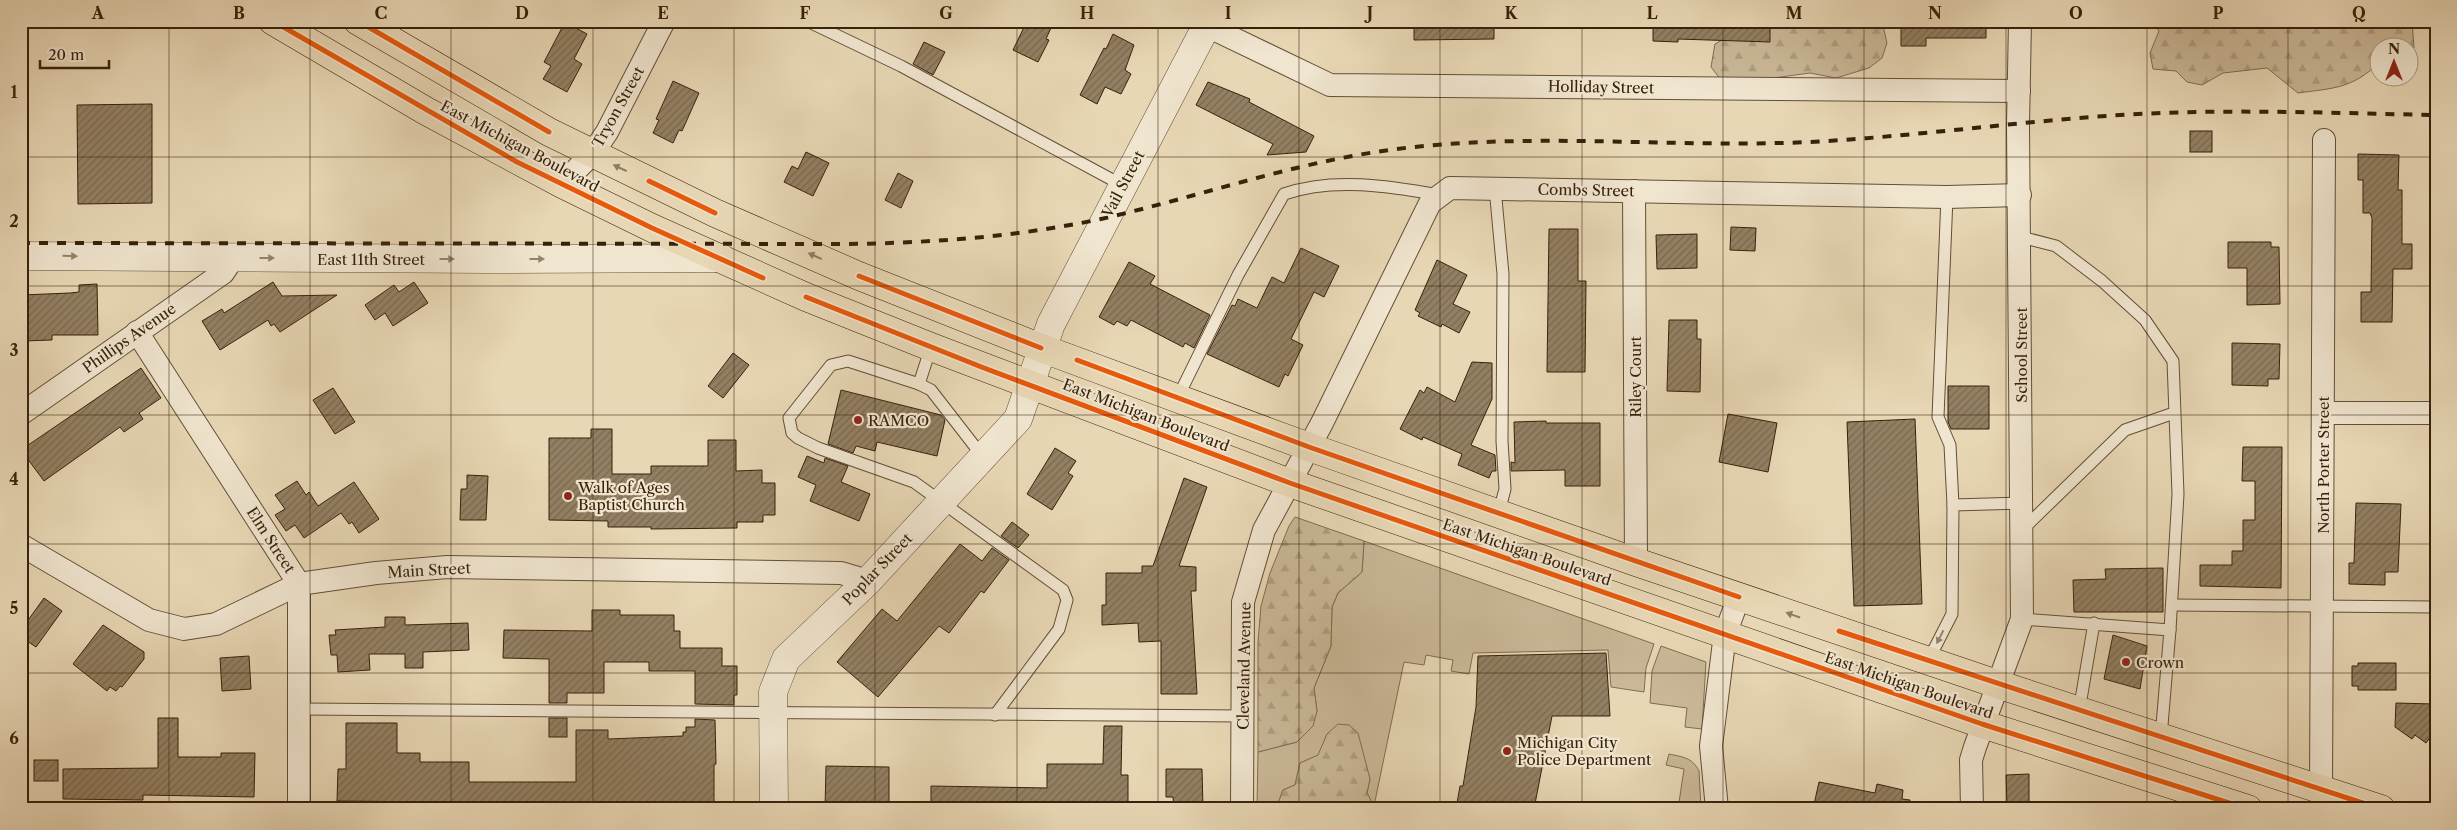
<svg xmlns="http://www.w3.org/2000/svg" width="2457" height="830" viewBox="0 0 2457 830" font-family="'Libre Caslon Text',serif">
  <defs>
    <pattern id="forest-firs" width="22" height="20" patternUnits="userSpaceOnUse" patternTransform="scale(1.25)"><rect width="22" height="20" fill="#cab898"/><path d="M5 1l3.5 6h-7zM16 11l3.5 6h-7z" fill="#ae9e82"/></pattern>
    <pattern id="building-hatch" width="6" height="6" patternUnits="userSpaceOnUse" patternTransform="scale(1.25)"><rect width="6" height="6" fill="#938063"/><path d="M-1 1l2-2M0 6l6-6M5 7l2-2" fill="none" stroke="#796850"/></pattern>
  </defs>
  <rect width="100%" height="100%" fill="#e8d7b5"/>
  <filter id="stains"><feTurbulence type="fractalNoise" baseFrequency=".004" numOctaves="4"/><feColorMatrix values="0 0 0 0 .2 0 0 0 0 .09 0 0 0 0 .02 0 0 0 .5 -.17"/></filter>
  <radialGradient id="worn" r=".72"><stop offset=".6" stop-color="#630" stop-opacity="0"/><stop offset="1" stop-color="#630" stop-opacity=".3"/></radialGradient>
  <g fill="#cab898" stroke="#806c52">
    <path d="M1364,541l290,103 -8,24 -2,24 -33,-5 -3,-37 -135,3 -4,21 -18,-3 2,-11 -27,-5 -2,10 -20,-3 -30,144 -7,-13 3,-14 -43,-45 -8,21 -19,8 -5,22 -12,5 -7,19h-19l1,-57 39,-10 20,-31 -3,-23 17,-42 1,-39 6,-14 24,-21z"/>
    <path d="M1661,646l45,16 -4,67 -17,-2 2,-19 -37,-5 2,-32z"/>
    <path d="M1669,754c13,3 23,3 30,17l2,38h-23l6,-40 -18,-4z"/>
  </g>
  <g fill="url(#forest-firs)" stroke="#806c52">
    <path d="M1775,21h107l5,22 -5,15 -13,10 -33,10 -26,-5 -73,10 -16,-3 -10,-13 4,-23 14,-8 46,-11z"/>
    <path d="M2151,21h261l2,27h-34l-1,15c-28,26 -45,25 -81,30l-31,-25 -44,5 -21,12 -15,-3 -11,-11 -23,-2 -3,-16 9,-22z"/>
    <path d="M1295,517l69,24 -2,31 -24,21 -6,14 -1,39 -17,42 3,23 -4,15 -16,16 -39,10v-110l3,-36 9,-33 19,-47z"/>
    <path d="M1338,724l11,1 9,8 12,46 -3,14 7,13 -1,3h-97l7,-19 12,-5 5,-22 18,-8 9,-21z"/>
  </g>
  <g fill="url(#building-hatch)" stroke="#37210b">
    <path d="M1027,21h27l-8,18 3,1 -11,22 -25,-12z"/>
    <path d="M1414,21h80v18l-80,1z"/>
    <path d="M1653,21h117v21l-92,-3v3l-25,-1z"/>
    <path d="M1901,21h85v17h-60v8h-25z"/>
    <path d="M565,22l22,12 -13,25 8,5 -15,28 -24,-13 8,-13 -7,-4z"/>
    <path d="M1113,34l21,11 -9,25 6,4 -10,20 -16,-7 -8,17 -17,-9 24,-47 2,1z"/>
    <path d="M924,42l21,10 -12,23 -20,-11z"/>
    <path d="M673,81l26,12 -17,38 -3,-1 -6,13 -20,-10 6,-13 -3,-1z"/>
    <path d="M1208,82l42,17 -1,3 65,34 -8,16 -39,3 6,-11 -77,-39z"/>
    <path d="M152,104v99l-74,1 -1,-99z"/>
    <rect x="2190" y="131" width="22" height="21"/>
    <path d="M806,152l23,11 -16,33 -29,-14 8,-16 6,3z"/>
    <path d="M2358,154l41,1 -1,35h4v54h10v25h-19l-1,53h-31v-30h10l1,-74 -2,-5h-7v-33h-5z"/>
    <path d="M898,173l15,8 -12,27 -16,-8z"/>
    <path d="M1731,227l25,1 -1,23 -25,-1z"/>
    <path d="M1549,229h29v52h8l-1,91h-38z"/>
    <path d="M1697,234v34l-40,1 -1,-34z"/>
    <path d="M2228,242h43v5h8l1,57 -33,1v-37h-19z"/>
    <path d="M1301,248l38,18 -15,31 -10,-5 -23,47 12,6 -15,31 -3,-2 -6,13 -72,-33 25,-49 3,1 3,-7 19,9 15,-31 12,6z"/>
    <path d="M1437,260l30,15 -14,29 17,8 -11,21 -17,-9 -1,3 -23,-11 2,-3 -5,-3z"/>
    <path d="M1129,262l26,14 -5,8 60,31 -16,33 -9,-5 -2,4 -52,-27 -4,6 -10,-5 -3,4 -15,-8z"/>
    <path d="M273,282l9,14 55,-1 -57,37 -6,-8 -3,2 -3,-6 -48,30 -18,-29 20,-12 2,4z"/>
    <path d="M414,282l14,21 -35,23 -8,-13 -10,7 -10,-15 29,-20 5,7z"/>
    <path d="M97,284l1,51h-46v5l-28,1 -2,-46 48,-2 9,-1v-7z"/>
    <path d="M1669,320h28v19h4l-1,53 -33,-1z"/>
    <path d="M2232,343l48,1 -1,35h-11v7l-36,-1z"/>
    <path d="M733,353l16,12 -26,33 -15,-12z"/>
    <path d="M1472,362l20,1v36l-21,46 24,10 1,16h-4l-3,7 -31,-13 4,-11 -39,-17 -1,3 -22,-11 20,-39 4,3 3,-6 28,15z"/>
    <path d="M141,368l20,30 -22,15 4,6 -19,13 -4,-5 -76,54 -23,-31z"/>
    <path d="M1948,386h41v43h-38l-3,-7z"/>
    <path d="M333,388l22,34 -20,12 -22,-34z"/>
    <path d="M841,390l100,25 4,5 -8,36 -60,-14 -2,9 -19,-5 -3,7 -25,-9z"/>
    <path d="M1728,414l49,9 -9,49 -49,-10z"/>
    <path d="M1915,419l7,185 -68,2 -7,-184z"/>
    <path d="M1546,421v2h54v63h-35v-16l-54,1v-9l4,1 -1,-41z"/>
    <path d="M591,429h21v45h39v-8h57v-26h28v31l26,-1v13h13v32h-12v7h-26v6l-86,1v-2h-43v-6l-59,-1v-82h42z"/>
    <path d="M2243,447h39l-1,141 -81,-2v-21h32v-14h11v-31h12v-39h-13z"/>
    <path d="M1055,448l21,13 -8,12 5,3 -21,34 -25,-16z"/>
    <path d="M807,456l17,7 1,-5 23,8 -7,16 29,12 -11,27 -49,-20 6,-16 -18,-8z"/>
    <path d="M467,475l21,1 -2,44h-26l1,-31h6z"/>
    <path d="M1184,478l23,9 -28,79 17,1v24h-5l6,103h-36v-53l-22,1 -1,-19 -36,2v-20h4v-32h36v-7h11z"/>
    <path d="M297,481l9,14 3,-3 9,14 36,-24 25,37 -20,14 -7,-11 -3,2 -8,-11 -37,25 -9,-13 -9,6 -11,-16 10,-6 -10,-14z"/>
    <path d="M2356,503l45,1 -3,68h-13v13l-36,-1v-21h5z"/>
    <path d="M1012,522l17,13 -11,13 -17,-12z"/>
    <path d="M960,544l22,17 10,-13 17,12 -25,33 -3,-2 -32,42 -10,-7 -61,71 -41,-35 45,-53 15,12z"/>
    <path d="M2163,568v44h-89l-1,-32 33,-1 -1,-10z"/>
    <path d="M44,598l18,13 -26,36 -15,-10v-7z"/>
    <path d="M592,610h28v5h54v16h6v17h42v18h15v29h-3v10l-39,-1v-33h-46v-9h-45v31h-37v10h-18v-44l-46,-1 1,-28 88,1z"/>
    <path d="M385,617h20v8l63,-2 1,27 -46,2v16h-18v-14h-36l1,16 -32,2 -1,-17h-6l-2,-20h7l-1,-5 50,-3z"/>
    <path d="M103,625l41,27v7l-22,28 -2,-1 -4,5 -6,-4 -3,4 -34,-27z"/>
    <path d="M2113,635l34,11 -7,43 -36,-10z"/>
    <path d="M1606,653l4,63h-58l-18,93h-78l4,-23h3l13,-79 2,-51z"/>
    <path d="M249,656l2,33 -29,2 -2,-33z"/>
    <path d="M2358,663h38v27h-38v-4h-6v-20h6z"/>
    <path d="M2396,703l38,1v28l-8,11 -11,-8 -3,4 -17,-12z"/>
    <path d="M158,718h20v39h43v-4h34l-1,44 -111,-2v5l-80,-1v-30l95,-1z"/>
    <rect x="549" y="718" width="18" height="19"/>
    <path d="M695,719l20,1 1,44 -2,1v38h-28v4l-23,2h-223v-7l-103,-1 1,-32h8v-46h51v30h23v9h49v20h107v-52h32v9l75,-3v-4h3v-5h9z"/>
    <path d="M1104,726h18l-1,49h7v33l-197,1v-23l116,2v-24h56z"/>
    <rect x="34" y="760" width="24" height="21"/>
    <path d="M826,766l63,1v42h-64z"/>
    <path d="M1166,769h36l1,40h-29l-1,-12h-7z"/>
    <path d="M2029,774v31l-22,1 -1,-31z"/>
    <path d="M1819,782l56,11 2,-9 26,6 -1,9 8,1 -1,9h-96z"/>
  </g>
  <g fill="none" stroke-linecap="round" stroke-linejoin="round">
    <g stroke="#634e36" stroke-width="13">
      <g id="service">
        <path d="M807,21l94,45 221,119"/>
        <path d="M1495,188l8,86 -1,167 3,48 -6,23"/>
        <path d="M2021,237l35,9 46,35 43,39 28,41 5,133 -8,136"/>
        <path d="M931,347l-12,37 12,6 52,67"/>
        <path d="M919,384l-71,-23 -17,4 -42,53 3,15 6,5 20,10 96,34 149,108 4,10 -8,29 -64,86"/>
        <path d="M1178,397l60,-122 46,-81c49,-17 105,-8 155,1"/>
        <path d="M1953,505l70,-2"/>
        <path d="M2022,530l103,-100 49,-17"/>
        <path d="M2172,605l264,2"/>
        <path d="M2022,619l148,11 -9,107"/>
        <path d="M1928,661l24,-47 1,-109 -3,-60 -12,-28 9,-220"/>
        <path d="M299,709l943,7"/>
        <path d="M2079,711l15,-88"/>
      </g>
    </g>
    <g stroke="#634e36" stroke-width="24">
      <g id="minor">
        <path d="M1197,21l133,64 689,6"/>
        <path d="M562,184l30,-30 15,-22 57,-111"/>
        <path d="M1634,191l2,371"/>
        <path d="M137,332l162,252v225"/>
        <path d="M2324,413h112"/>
        <path d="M21,414l202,-141 10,-15"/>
        <path d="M21,545l128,75 35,9 32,-5 83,-40 77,-11 71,-6 394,6 27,8"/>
        <path d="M2321,789l3,-649"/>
        <path d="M1242,809l1,-207 21,-72 58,-107 108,-220 20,-15 497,9 73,-2"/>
        <path d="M1717,809l-6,-63 14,-112 14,-37"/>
        <path d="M1972,809l-1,-49 4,-13 47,-128 -4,-494 2,-104"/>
      </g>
    </g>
    <g stroke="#634e36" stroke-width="29">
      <g id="tertiary">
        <path d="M21,256l467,3 233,-1"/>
        <path d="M774,809l-1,-117 13,-33 82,-78 150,-162 33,-95 158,-303"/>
      </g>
    </g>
    <g stroke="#37210b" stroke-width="29">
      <g id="primary">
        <path d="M273,21l153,90 136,73 90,44 154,69 125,50 359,136 692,241 266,85"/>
        <path d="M358,21l191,111 166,81 144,63 182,72 268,99 327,115 361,122 384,125"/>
      </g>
    </g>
    <use href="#service" stroke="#f0e5cf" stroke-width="11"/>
    <use href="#minor" stroke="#f0e5cf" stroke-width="22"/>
    <use href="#tertiary" stroke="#f0e5cf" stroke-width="28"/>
    <use href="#primary" stroke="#e8d7b5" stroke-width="28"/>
    <path stroke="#37210b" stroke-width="4" stroke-dasharray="9 9" stroke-linecap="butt" d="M21,243l824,1c86,-1 171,-7 256,-25 105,-24 205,-61 313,-72 131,-14 264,1 395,-5 99,-5 197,-19 297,-26 109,-8 220,-3 330,-1"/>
    <g stroke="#f0e5cf" stroke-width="8">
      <g id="cycleway">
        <path d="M273,21l244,141 135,66 111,50"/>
        <path d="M358,21l191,111"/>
        <path d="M649,181l66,32"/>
        <path d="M859,276l182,72"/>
        <path d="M806,297l178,71 306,115 692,241 266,85"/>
        <path d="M1077,360l232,87 430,150"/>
        <path d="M1839,631l542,178"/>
      </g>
    </g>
    <use href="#cycleway" stroke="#e8590c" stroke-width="5"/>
  </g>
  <defs><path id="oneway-solid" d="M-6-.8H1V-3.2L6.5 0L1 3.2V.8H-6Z" transform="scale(1.25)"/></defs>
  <g fill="#907c60">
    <use href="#oneway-solid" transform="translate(620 168) rotate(-155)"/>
    <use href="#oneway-solid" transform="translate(815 256) rotate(-156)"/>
    <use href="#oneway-solid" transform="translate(1793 615) rotate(-161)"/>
  </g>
  <g fill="#94836d">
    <use href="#oneway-solid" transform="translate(70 256) rotate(1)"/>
    <use href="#oneway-solid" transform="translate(267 258)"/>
    <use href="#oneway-solid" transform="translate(447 259)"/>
    <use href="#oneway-solid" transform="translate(537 259)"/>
    <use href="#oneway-solid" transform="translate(1940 637) rotate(117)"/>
  </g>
  <path fill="none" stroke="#37210b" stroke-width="1" stroke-opacity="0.55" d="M169,21v788M310,21v788M451,21v788M593,21v788M734,21v788M875,21v788M1017,21v788M1158,21v788M1299,21v788M1440,21v788M1582,21v788M1723,21v788M1864,21v788M2006,21v788M2147,21v788M2288,21v788M21,157h2415M21,286h2415M21,415h2415M21,544h2415M21,673h2415"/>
  <g fill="#8f2418" stroke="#f0e5cf" stroke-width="2">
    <circle cx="858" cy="420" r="5"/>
    <circle cx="568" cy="496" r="5"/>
    <circle cx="2126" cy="662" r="5"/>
    <circle cx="1507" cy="751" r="5"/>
  </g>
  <g text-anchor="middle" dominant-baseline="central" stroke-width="4.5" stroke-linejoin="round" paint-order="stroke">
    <g font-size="15" fill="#37210b" stroke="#f0e5cf">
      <text transform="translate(1601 87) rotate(1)">Holliday Street</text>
      <text transform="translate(618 107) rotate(-61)">Tryon Street</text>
      <text transform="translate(520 146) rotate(28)">East Michigan Boulevard</text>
      <text transform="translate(1123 184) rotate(-62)">Vail Street</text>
      <text transform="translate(1586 190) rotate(1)">Combs Street</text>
      <text x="371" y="259">East 11th Street</text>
      <text transform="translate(129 338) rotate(-35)">Phillips Avenue</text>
      <text transform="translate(2021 355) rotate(-90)">School Street</text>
      <text transform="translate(1635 377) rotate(-90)">Riley Court</text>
      <text transform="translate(1146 415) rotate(21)">East Michigan Boulevard</text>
      <text transform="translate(2323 465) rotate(-90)">North Porter Street</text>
      <text transform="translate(271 540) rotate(57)">Elm Street</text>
      <text transform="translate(1527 552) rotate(19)">East Michigan Boulevard</text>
      <text transform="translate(877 569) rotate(-46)">Poplar Street</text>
      <text transform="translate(429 570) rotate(-3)">Main Street</text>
      <text transform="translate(1244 666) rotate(-89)">Cleveland Avenue</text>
      <text transform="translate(1909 685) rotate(19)">East Michigan Boulevard</text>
    </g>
    <g font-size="15" fill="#37210b" stroke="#f0e5cf" text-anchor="start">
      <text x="868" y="420">RAMCO</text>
      <text x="578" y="487">Walk of Ages<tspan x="578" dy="17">Baptist Church</tspan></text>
      <text x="2136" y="662">Crown</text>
      <text x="1517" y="742">Michigan City<tspan x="1517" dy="17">Police Department</tspan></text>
    </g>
  </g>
  <rect width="2457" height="830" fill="none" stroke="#e8d7b5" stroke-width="55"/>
  <g transform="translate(2394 62)"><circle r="24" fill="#f0e5cf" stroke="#a69781"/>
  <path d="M0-4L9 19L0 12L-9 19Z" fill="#8f2418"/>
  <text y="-8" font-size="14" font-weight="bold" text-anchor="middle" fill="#37210b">N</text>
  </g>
  <path d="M40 60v8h69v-8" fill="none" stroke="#37210b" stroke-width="2.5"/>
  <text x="48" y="60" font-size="15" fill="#37210b" stroke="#f0e5cf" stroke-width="4" paint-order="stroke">20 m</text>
  <rect x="28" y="28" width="2402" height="774" fill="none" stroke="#37210b" stroke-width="2"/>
  <g font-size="16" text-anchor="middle" font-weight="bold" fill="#37210b">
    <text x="98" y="19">A</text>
    <text x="239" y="19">B</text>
    <text x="381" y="19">C</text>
    <text x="522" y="19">D</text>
    <text x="663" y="19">E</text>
    <text x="805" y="19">F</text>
    <text x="946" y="19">G</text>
    <text x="1087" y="19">H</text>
    <text x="1228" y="19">I</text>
    <text x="1370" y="19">J</text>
    <text x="1511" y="19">K</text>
    <text x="1652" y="19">L</text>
    <text x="1794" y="19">M</text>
    <text x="1935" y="19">N</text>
    <text x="2076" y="19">O</text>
    <text x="2218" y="19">P</text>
    <text x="2359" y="19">Q</text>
    <text x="14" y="98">1</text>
    <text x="14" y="227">2</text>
    <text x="14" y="356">3</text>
    <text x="14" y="485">4</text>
    <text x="14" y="614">5</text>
    <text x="14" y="744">6</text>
  </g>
  <rect width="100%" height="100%" filter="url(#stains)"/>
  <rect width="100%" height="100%" fill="url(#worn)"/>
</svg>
